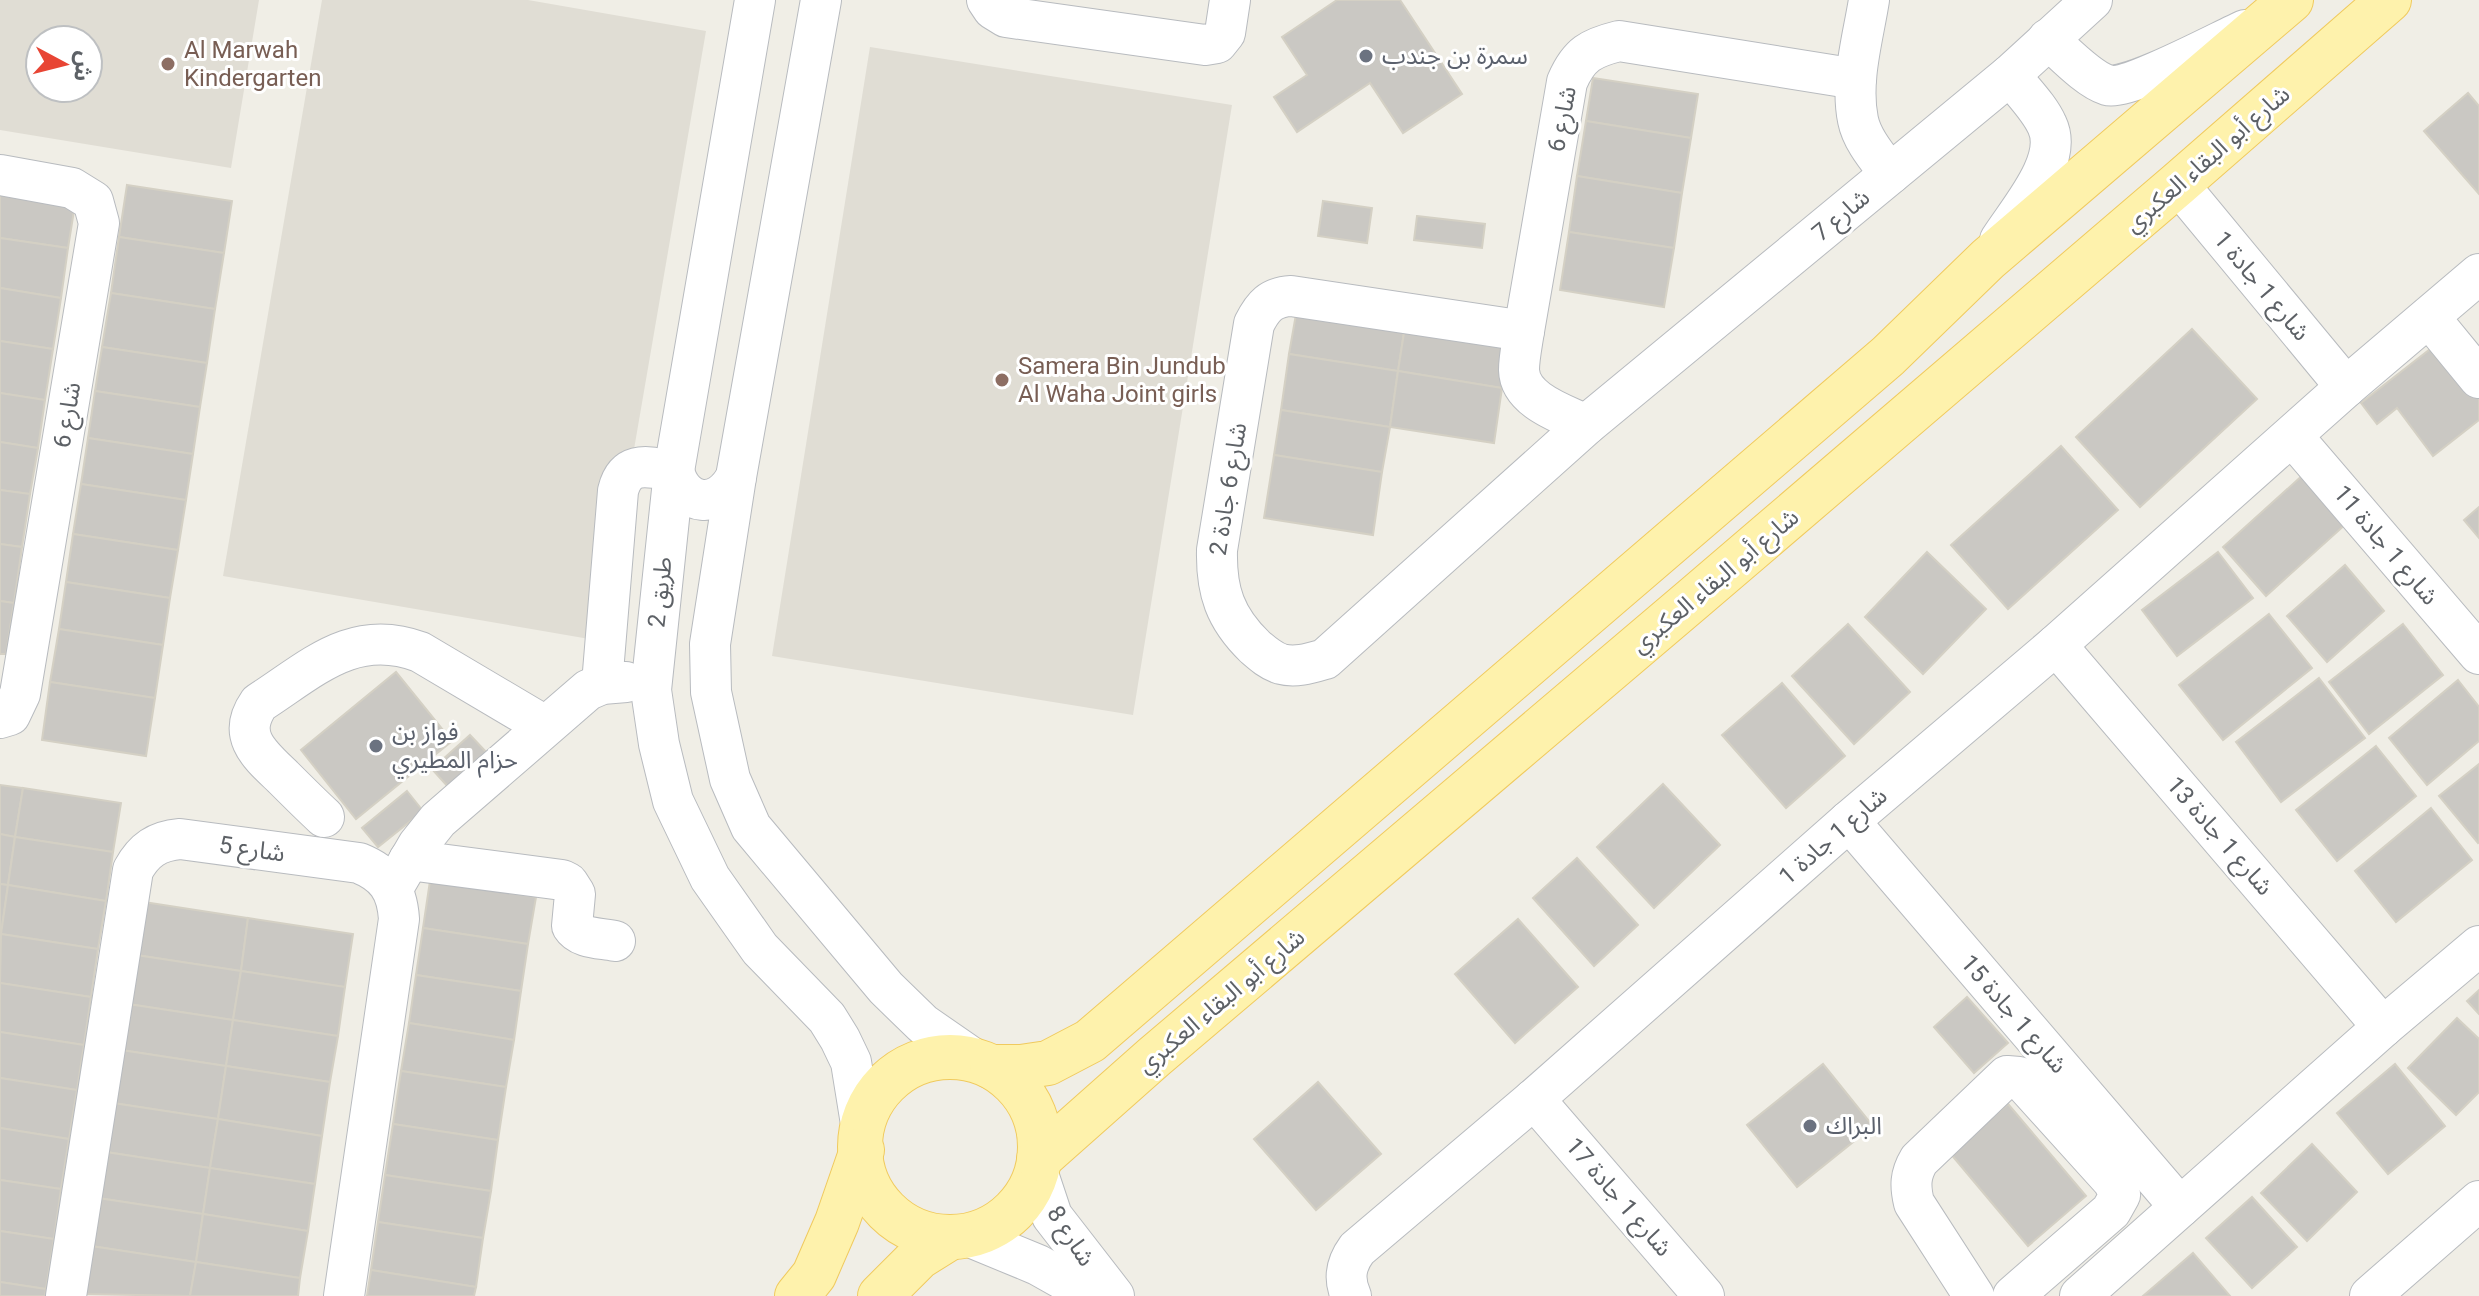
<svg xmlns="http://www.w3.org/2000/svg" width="2479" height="1296" viewBox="0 0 2479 1296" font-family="Roboto,'Noto Sans Arabic',sans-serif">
  <rect width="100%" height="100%" fill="#f0eee6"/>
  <g fill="#e0ddd4" fill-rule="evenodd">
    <path d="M0,0h259l-28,168 -231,-38zM88,40v48h-48v-48z"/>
    <path d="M322,0h206l178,31 -105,610 -378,-65z"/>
    <path d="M870,47l362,58 -99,610 -361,-59z"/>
  </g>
  <g fill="#cac8c3" stroke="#d4d0c4" stroke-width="2">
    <path d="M1337,0h63l62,94 -59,39 -33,-50 -73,49 -23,-35 33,-22 -25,-38z"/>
    <path d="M1593,78l105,16 -7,44 -105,-17z"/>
    <path d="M2468,93l11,13v88l-55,-63z"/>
    <path d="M1586,121l105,17 -9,55 -105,-17z"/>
    <path d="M1577,176l105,17 -8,55 -105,-16z"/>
    <path d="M127,185l105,16 -8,52 -105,-16z"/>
    <path d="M0,186l76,12 -8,50 -68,-10z"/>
    <path d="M1323,201l49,7 -5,35 -49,-7z"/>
    <path d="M1417,216l68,8 -3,24 -68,-8z"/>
    <path d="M1569,232l105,16 -10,59 -104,-17z"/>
    <path d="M119,237l105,16 -9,56 -104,-16z"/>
    <path d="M0,238l68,10 -7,50 -61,-10z"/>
    <path d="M0,288l61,10 -8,51 -53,-8z"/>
    <path d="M111,293l104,16 -8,54 -105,-16z"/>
    <path d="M1298,303l108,17 -8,51 -109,-17z"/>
    <path d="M1406,320l104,16 -8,52 -104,-17z"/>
    <path d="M2192,329l65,70 -117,108 -64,-70z"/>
    <path d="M0,341l53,8 -8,51 -45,-7z"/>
    <path d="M2438,343l41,52v25l-46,36 -36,-48 -20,16 -16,-21z"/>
    <path d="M102,347l105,16 -7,44 -105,-16z"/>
    <path d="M1289,354l109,17 -8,56 -109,-17z"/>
    <path d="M1398,371l104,17 -8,55 -104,-16z"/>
    <path d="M95,391l105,16 -7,47 -105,-16z"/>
    <path d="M0,393l45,7 -7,48 -38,-6z"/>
    <path d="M1281,410l109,17 -8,45 -108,-17z"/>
    <path d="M88,438l105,16 -7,46 -105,-16z"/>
    <path d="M0,442l38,6 -8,46 -30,-4z"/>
    <path d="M2061,446l57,64 -110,99 -57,-64z"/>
    <path d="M1274,455l108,17 -9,63 -109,-17z"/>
    <path d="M2304,474l43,49 -81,73 -43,-49z"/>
    <path d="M81,484l105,16 -8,50 -105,-16z"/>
    <path d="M0,490l30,4 -8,53 -22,-3z"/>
    <path d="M2479,507v31l-15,-18z"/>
    <path d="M73,534l105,16 -8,48 -104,-16z"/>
    <path d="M0,544l22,3 -8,56 -14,-2z"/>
    <path d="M1927,552l59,57 -63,65 -58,-57z"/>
    <path d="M2218,552l35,46 -76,58 -35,-46z"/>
    <path d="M2345,565l39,46 -57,51 -40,-46z"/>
    <path d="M66,582l104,16 -7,47 -104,-16z"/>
    <path d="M0,601l14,2 -8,51h-6z"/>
    <path d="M2269,614l43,54 -89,72 -44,-55z"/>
    <path d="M1848,624l62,68 -56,52 -62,-68z"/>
    <path d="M2403,624l40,51 -74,59 -40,-52z"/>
    <path d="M59,629l104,16 -8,53 -105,-16z"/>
    <path d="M396,672l56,69 -96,78 -55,-69z"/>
    <path d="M2319,678l46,60 -84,64 -45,-60z"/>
    <path d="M2458,680l21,27v34l-52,44 -38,-47z"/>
    <path d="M50,682l105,16 -9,58 -104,-16z"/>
    <path d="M1782,683l63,73 -59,52 -64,-73z"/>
    <path d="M470,735l18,19 -38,35 -18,-20z"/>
    <path d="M2376,746l40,50 -79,65 -41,-51z"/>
    <path d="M2479,764v78l-1,1 -39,-47z"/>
    <path d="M1663,784l57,61 -66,63 -57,-61z"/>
    <path d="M0,785l23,3 -8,49 -15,-3z"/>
    <path d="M23,788l98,15 -8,49 -98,-15z"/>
    <path d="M407,791l16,20 -45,36 -16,-19z"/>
    <path d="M2431,808l41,52 -76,62 -41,-51z"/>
    <path d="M0,834l15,3 -7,48 -8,-1z"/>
    <path d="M15,837l98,15 -7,49 -98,-16z"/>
    <path d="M1577,858l61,67 -44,41 -61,-68z"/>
    <path d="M430,881l106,16 -8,47 -105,-16z"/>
    <path d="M0,884l8,1 -7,49h-1z"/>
    <path d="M8,885l98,16 -8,48 -97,-15z"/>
    <path d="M144,902l104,16 -7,53 -105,-16z"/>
    <path d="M248,918l105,16 -8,53 -104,-16z"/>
    <path d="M1518,919l60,68 -63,56 -60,-69z"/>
    <path d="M423,928l105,16 -7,47 -105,-16z"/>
    <path d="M1,934l97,15 -7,48 -91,-14z"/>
    <path d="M136,955l105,16 -8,49 -105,-16z"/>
    <path d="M241,971l104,16 -7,49 -105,-16z"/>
    <path d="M416,975l105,16 -7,49 -105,-17z"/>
    <path d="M0,983l91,14 -7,48 -84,-13z"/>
    <path d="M2479,990v24l-12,-13z"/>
    <path d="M1967,997l41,46 -34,30 -40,-46z"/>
    <path d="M128,1004l105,16 -7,46 -105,-16z"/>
    <path d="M2457,1018l22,21v53l-23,23 -48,-47z"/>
    <path d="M233,1020l105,16 -8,46 -104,-16z"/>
    <path d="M409,1023l105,17 -8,47 -105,-16z"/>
    <path d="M0,1032l84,13 -7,45 -77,-12z"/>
    <path d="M121,1050l105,16 -8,53 -105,-16z"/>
    <path d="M1823,1064l50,62 -76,61 -50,-62z"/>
    <path d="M2395,1064l50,62 -57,48 -51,-61z"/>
    <path d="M226,1066l104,16 -8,54 -104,-17z"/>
    <path d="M401,1071l105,16 -8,53 -105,-16z"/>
    <path d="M0,1078l77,12 -8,49 -69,-11z"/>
    <path d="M1318,1082l63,72 -65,56 -62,-71z"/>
    <path d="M113,1103l105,16 -8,49 -104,-16z"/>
    <path d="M2008,1104l78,92 -58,50 -78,-93z"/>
    <path d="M218,1119l104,17 -7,48 -105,-16z"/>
    <path d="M393,1124l105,16 -7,51 -106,-16z"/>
    <path d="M0,1128l69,11 -8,50 -61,-9z"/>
    <path d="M2312,1144l45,48 -50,49 -46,-48z"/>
    <path d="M106,1152l104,16 -7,46 -105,-16z"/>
    <path d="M210,1168l105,16 -7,47 -105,-17z"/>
    <path d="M385,1175l106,16 -8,47 -105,-16z"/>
    <path d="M0,1180l61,9 -7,50 -54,-8z"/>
    <path d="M2252,1197l45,50 -45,41 -46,-50z"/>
    <path d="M98,1198l105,16 -7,48 -105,-16z"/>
    <path d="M203,1214l105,17 -8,47 -104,-16z"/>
    <path d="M378,1222l105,16 -7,49 -105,-17z"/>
    <path d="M0,1231l54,8 -8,50 -46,-7z"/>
    <path d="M91,1246l105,16 -6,34 -107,-2z"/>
    <path d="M2193,1253l37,43h-87z"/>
    <path d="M196,1262l104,16 -2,18h-108z"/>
    <path d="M371,1270l105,17 -2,9h-107z"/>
    <path d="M0,1282l46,7 -1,7h-45z"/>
  </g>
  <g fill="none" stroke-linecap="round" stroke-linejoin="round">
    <g stroke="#b8bbbf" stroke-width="42">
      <g id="minor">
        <path d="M755,0l-81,471 -23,219 8,54 14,57 37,77 50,71 67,69 13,21 11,23 11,68"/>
        <path d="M821,0l-85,477 -26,167 1,48 19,87 21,48 135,161 37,36 52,36"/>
        <path d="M987,0l6,9 13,8 199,28 12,-2 8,-10 5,-33"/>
        <path d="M1869,0c-6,38 -19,81 -11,120 4,20 20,38 32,54"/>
        <path d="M2048,39c16,14 40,40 59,46 21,6 113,-44 138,-55"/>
        <path d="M0,175l72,13 21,13 6,22 -79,471 -10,21 -10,3"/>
        <path d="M2178,184l168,203"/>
        <path d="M2000,240c19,-30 64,-80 47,-115 -8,-18 -25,-34 -37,-50"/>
        <path d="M2429,317l50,61"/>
        <path d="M1524,331l-233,-35c-20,1 -28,10 -37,28l-37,226c-1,41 8,68 38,97 8,7 16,14 26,17 15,4 30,-1 44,-5l261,-234 424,-350 82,-75"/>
        <path d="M1586,425c-22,-11 -66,-24 -67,-55 0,-12 3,-26 5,-39l43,-249c12,-28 24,-34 52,-41l237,38"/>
        <path d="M2293,437l186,217"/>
        <path d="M2056,645l327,382"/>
        <path d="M602,684l16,-193c8,-32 31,-24 56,-20 9,36 45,39 62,6"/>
        <path d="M324,817c-14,-13 -27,-26 -41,-40 -23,-22 -47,-41 -24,-74 53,-34 94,-76 161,-51l125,74"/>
        <path d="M1849,821l331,386"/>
        <path d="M409,860l153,20 6,3 7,11 -3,32c8,13 29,12 43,15"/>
        <path d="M393,888l25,-43 20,-25 150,-130 14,-6 24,-2"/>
        <path d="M1534,1099l170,197"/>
        <path d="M1037,1171l15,45 62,80"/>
        <path d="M968,1236l70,29 55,31"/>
        <path d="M66,1296l67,-426c11,-20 24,-29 47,-31l179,24c27,11 38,26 40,56l-55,377"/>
        <path d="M1351,1296c-8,-18 -5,-32 6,-47l177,-150 315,-278 207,-176 290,-258 133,-113"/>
        <path d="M1974,1296l-60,-93c-4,-17 -4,-28 5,-43l88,-84 12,1 94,104 7,14 -9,16 -98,85"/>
        <path d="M2080,1296l303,-269 96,-81"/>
        <path d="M2370,1296l109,-95"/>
      </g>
    </g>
    <g stroke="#f0ca5e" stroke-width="46">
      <g id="major">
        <circle cx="950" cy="1147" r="90"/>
        <path d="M992,1067h29l27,-4 42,-22 798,-685 100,-97 303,-259"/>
        <path d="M1039,1159l115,-102 538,-457 486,-416 211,-184"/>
        <path d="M797,1296l17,-21 23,-53 25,-72"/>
        <path d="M880,1296l39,-39 32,-20"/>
      </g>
    </g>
    <use href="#minor" stroke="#fff" stroke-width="40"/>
    <use href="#major" stroke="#fef2ac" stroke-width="44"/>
  </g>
  <g fill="#6b7280" stroke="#fff" stroke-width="3">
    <circle cx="1366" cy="56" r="8"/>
    <circle cx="376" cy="746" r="8"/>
    <circle cx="1810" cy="1126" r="8"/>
  </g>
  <g fill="#8d6e63" stroke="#fff" stroke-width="3">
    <circle cx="168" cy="64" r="8"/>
    <circle cx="1002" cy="380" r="8"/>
  </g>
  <g text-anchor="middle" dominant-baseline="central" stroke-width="6" stroke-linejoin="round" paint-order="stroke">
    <g font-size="24" fill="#785e54" stroke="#fff" text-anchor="start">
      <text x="184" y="50">Al Marwah<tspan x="184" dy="28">Kindergarten</tspan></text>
      <text x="1018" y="366">Samera Bin Jundub<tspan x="1018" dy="28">Al Waha Joint girls</tspan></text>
    </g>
    <g font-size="24" fill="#5b616d" stroke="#fff" text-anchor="start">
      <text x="1382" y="56">سمرة بن جندب</text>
      <text x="392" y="732">فواز بن<tspan x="392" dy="28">حزام المطيري</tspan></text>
      <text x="1826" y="1126">البراك</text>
    </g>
    <g font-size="24" fill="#5d6166" stroke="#fff">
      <text transform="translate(1562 119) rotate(-79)">شارع 6</text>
      <text transform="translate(2207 159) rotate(-41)">شارع أبو البقاء العكبري</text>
      <text transform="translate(1841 215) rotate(-40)">شارع 7</text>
      <text transform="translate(2262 286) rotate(50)">شارع 1 جادة 1</text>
      <text transform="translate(67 415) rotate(-80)">شارع 6</text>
      <text transform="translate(1228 489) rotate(-81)">شارع 6 جادة 2</text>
      <text transform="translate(2386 545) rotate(50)">شارع 1 جادة 11</text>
      <text transform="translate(1715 581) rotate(-40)">شارع أبو البقاء العكبري</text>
      <text transform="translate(660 592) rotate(-84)">طريق 2</text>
      <text transform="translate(1833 836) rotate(-41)">شارع 1 جادة 1</text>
      <text transform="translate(2220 836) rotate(49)">شارع 1 جادة 13</text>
      <text transform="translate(252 849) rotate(8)">شارع 5</text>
      <text transform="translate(1221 1001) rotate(-40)">شارع أبو البقاء العكبري</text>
      <text transform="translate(2014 1014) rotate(49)">شارع 1 جادة 15</text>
      <text transform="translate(1619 1197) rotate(49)">شارع 1 جادة 17</text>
      <text transform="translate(1071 1236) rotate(57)">شارع 8</text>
    </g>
  </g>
  <g transform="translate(64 64) rotate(97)"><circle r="38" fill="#ffffff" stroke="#bec0c2" stroke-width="2"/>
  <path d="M0-6L14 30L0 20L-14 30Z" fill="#e84534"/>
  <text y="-12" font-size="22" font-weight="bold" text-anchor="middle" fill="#5d6166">ش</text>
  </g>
</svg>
